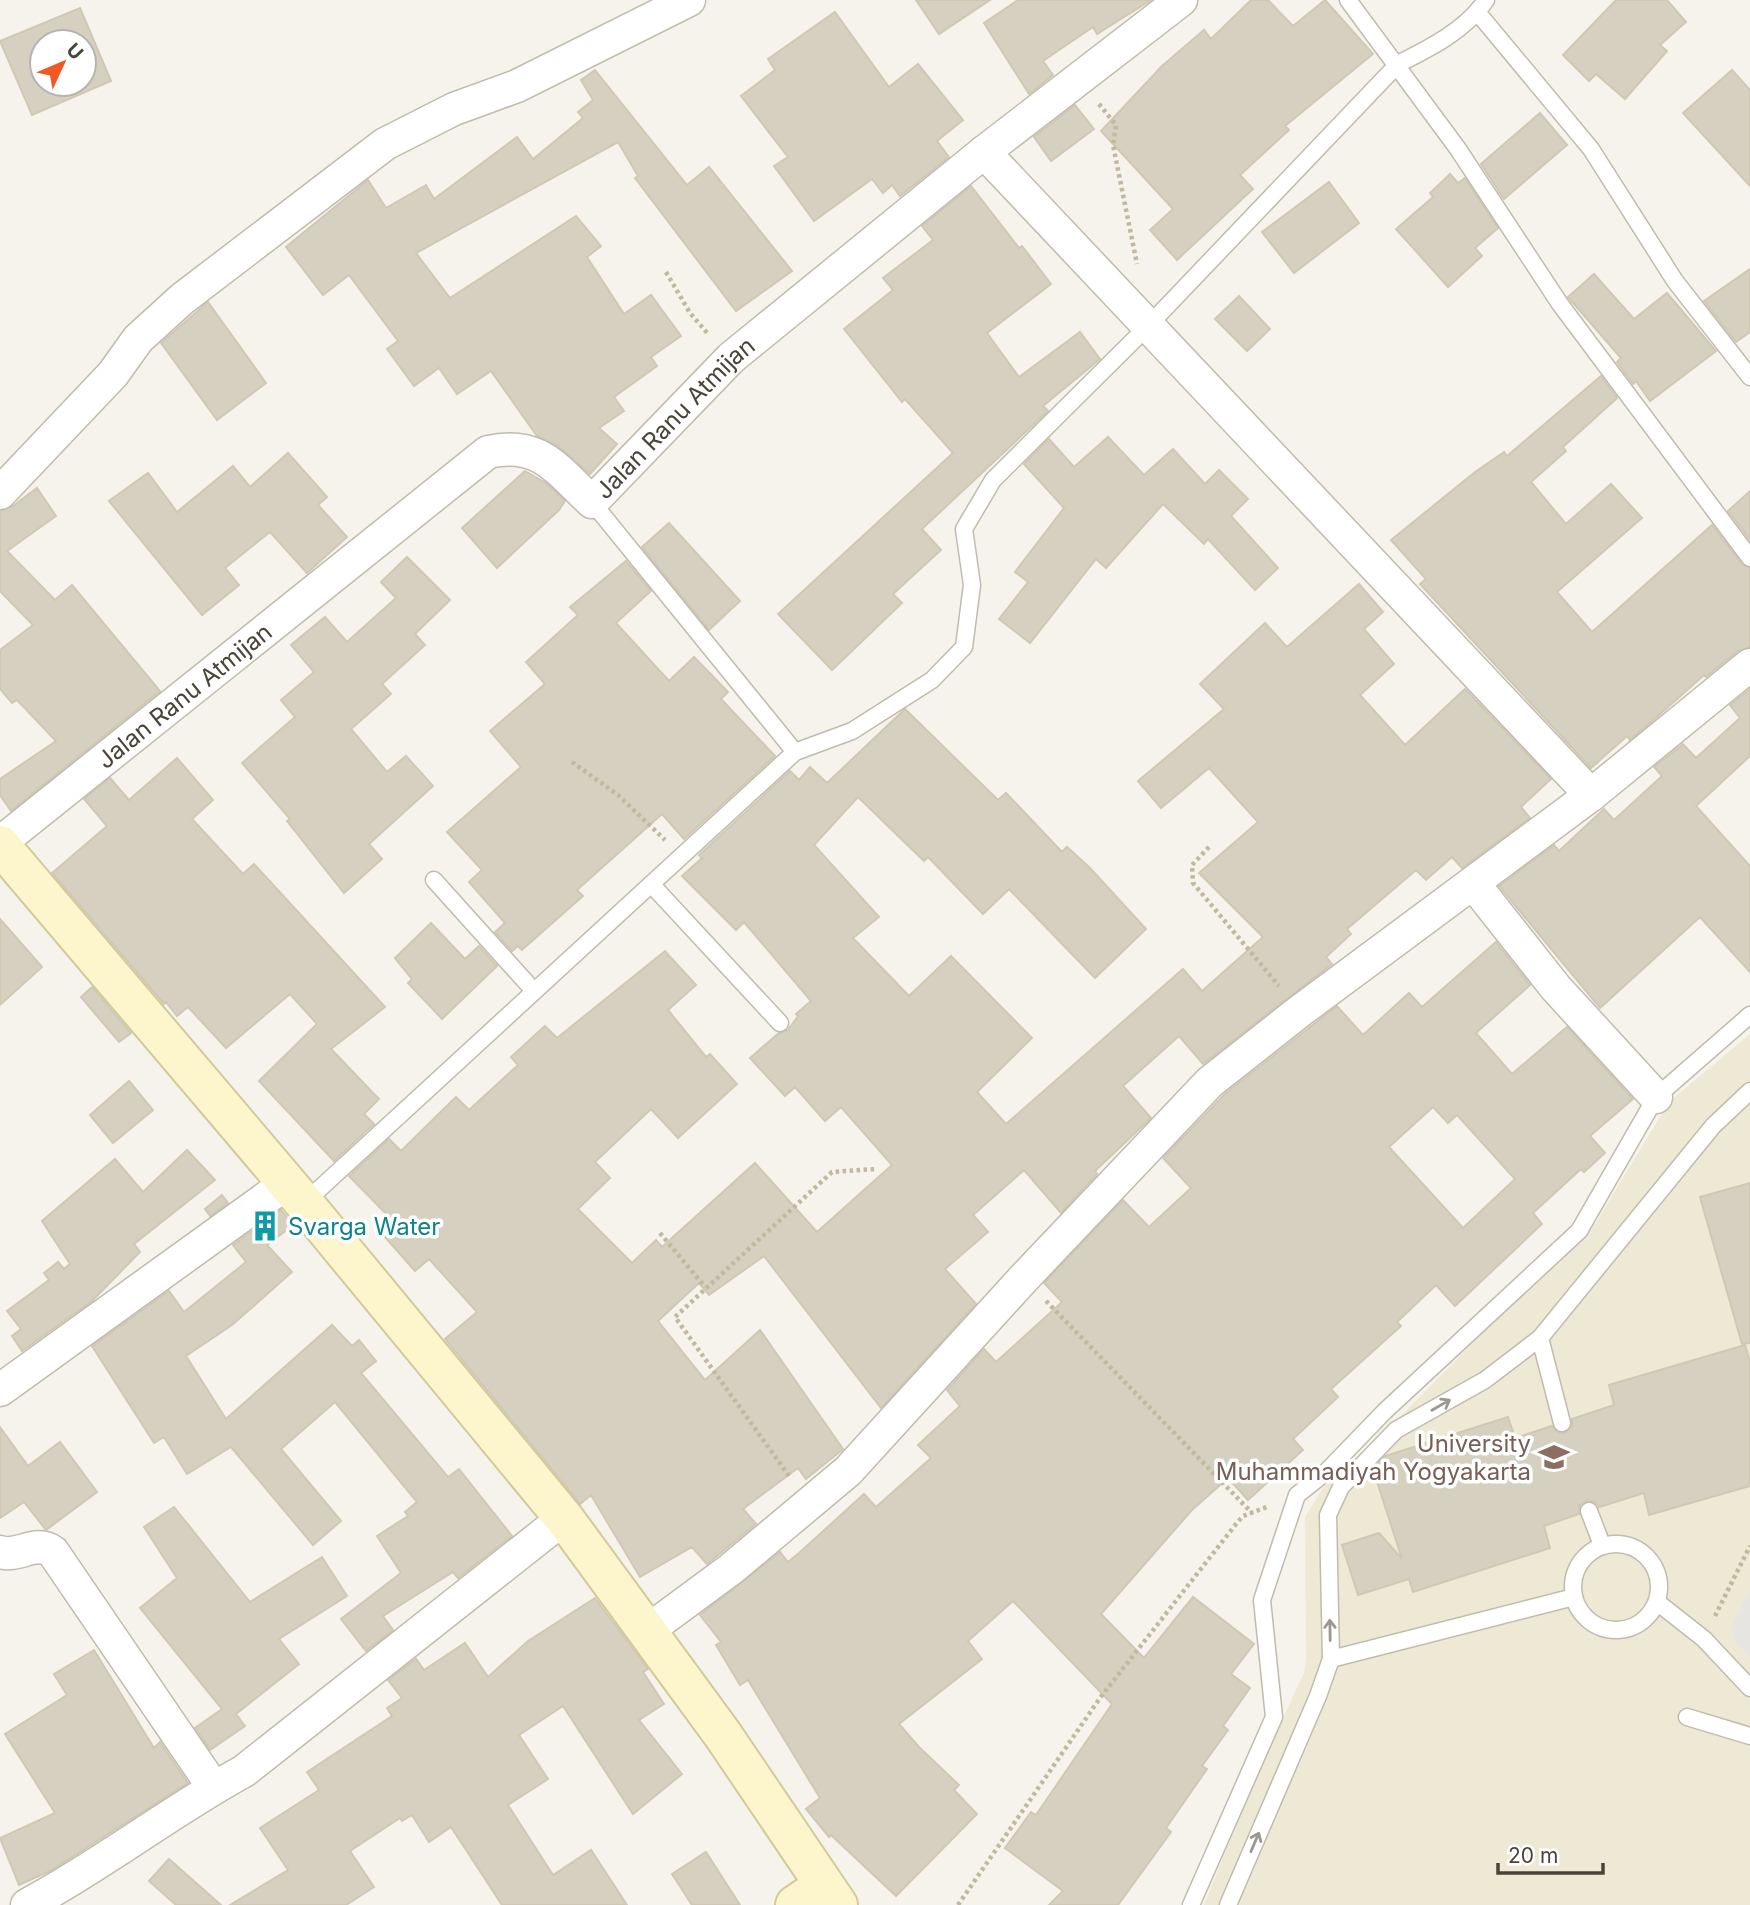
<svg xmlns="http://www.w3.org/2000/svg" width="1750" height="1905" viewBox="0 0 1750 1905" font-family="Inter,sans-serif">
  <rect width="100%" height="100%" fill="#f5f3eb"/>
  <path fill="#ede9d5" d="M1750,1034v871h-546l47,-117 53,-115 2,-14 -1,-142 18,-29 68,-62 126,-128 78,-74 74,-122z"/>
  <path fill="#e7e5e2" d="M1750,1590v68l-16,-19 -3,-11z"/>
  <g fill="#d6d0c0" stroke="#d1c8b4" stroke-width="2" fill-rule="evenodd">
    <path d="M916,0h74l-51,34z"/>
    <path d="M1018,0h133l-54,34 -4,-7 -50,34 10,14 -24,19 -45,-71z"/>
    <path d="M1251,0h17l25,26 32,-26 48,54 -88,72 4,4 -49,45 13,14 -76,71 -27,-30 23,-21 -72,-78 61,-65 42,-36 7,9z"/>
    <path d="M1616,0h51l19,22 -26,23 7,6 -42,48 -29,-25 -7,7 -26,-26z"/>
    <path d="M80,8l31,73 -79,34 -32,-74zM42,42h42v42h-42z"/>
    <path d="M835,12l54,75 29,-23 45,56 -26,21 12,16 -49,39 -8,-11 -9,8 -11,-14 -58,42 -40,-55 14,-9 -47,-61 34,-26 -7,-11z"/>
    <path d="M595,70l92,115 22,-18 83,104 -56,40 -101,-133 3,-2 -20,-34 -202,111 34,45 126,-82 25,30 -14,11 37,57 27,-19 30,41 -30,21 6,9 -43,31 10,14 -25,17 18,16 -27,30 -32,-28 -21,-10 -46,-65 -34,23 -18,-26 -25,18 -27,-37 11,-8 -49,-66 -26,20 -37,-48 82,-67 18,28 40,-23 8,14 83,-62 16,22 50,-41 -5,-6 15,-12 -12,-20z"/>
    <path d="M1732,70l18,20v96l-67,-73z"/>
    <path d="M1075,105l19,24 -43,32 -17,-24z"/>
    <path d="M1540,113l27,32 -63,54 -23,-35z"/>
    <path d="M1450,174l8,9 7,-5 33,50 -23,20 7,8 -34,31 -52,-58 37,-32 -3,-4z"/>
    <path d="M1329,182l30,41 -65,50 -32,-41z"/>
    <path d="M971,186l48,62 3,-2 29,38 -64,49 32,44 61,-45 20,27 -57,47 5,5 -126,118 19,21 -48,44 9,9 -70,67 -54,-56 175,-161 -48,-54 -3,3 -58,-73 49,-39 -10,-12 50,-38 -11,-14z"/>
    <path d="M1750,269v63l-14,10 -32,-41z"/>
    <path d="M1594,274l40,45 33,-26 49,58 -66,50 -14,-20 -3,3 -16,-22 4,-4 -53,-61z"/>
    <path d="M1239,296l31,33 -23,22 -32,-32z"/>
    <path d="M208,302l58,81 -49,37 -56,-77z"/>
    <path d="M1601,376l16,22 -54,49 3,4 -35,31 35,42 45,-40 31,34 -85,74 35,40 120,-107 30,39 8,4v79l-12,4 -32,26 -2,-2 -46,41 -28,24 -3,-4 -36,32 -171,-184 6,-5 -35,-39 84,-68 29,-20 3,4z"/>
    <path d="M1108,437l36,38 29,-26 32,35 14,-14 29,29 -17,17 47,52 -23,22 -47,-51 -4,5 -41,-40 -57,64 -10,-9 -66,84 -31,-24 29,-37 -13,-10 49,-64 -40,-44 25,-25 25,28z"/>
    <path d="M288,453l39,44 -9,8 29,32 -40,36 -37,-41 -45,36 14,17 -37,30 -93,-114 39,-28 29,39 56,-46 17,21z"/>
    <path d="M525,471l21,12 19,18 -6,9 -62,58 -35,-40z"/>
    <path d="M37,488l19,28 -49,35 48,49 17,-15 88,106 -149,120 -11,-16v-16l56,-38 -39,-41 -5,3 -12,-14v-39l33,-25 -33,-34v-80l13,-5z"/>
    <path d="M1750,491v49l-22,-29z"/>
    <path d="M669,523l71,78 -31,29 -67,-83z"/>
    <path d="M407,557l43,43 -35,34 10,11 -43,39 9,10 -40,35 36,43 19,-16 27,30 -64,58 13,15 -38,34 -57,-72 3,-2 -48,-56 53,-46 -14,-17 33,-28 -23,-27 34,-28 22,25 49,-44 -15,-16z"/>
    <path d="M626,561l25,30 -35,32 53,58 25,-24 34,35 -7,7 54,57 -91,83 -22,-25 -85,76 6,6 -61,54 -4,-4 -6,5 -17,-19 10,-9 -36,-41 13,-12 -35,-38 74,-65 -31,-36 55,-47 -19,-22 52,-47 -8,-8z"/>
    <path d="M1359,584l24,28 -19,17 30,35 -34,31 45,50 60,-56 86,90 -30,28 9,11 -68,50 -10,-11 -26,23 -10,-10 -69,59 4,5 -25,23 6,7 -129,100 -24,-28 -56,50 28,32 -56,53 2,3 -36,39 -37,-43 -51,45 15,17 -43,37 31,35 -95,104 -117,-152 -55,39 -10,-12 -41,38 47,59 55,-50 83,119 -37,30 -8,-11 -55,41 13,15 -49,40 -15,-17 -52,30 -49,-82 -11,9 -135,-165 32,-27 -48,-53 -14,12 -31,-35 13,-11 -48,-49 40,-37 12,12 55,-54 13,13 49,-45 -7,-8 34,-31 12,12 108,-87 31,34 -28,25 38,47 4,-3 27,30 -59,54 -27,-29 -56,53 15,16 -32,31 54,54 24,-23 6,7 93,-84 62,69 75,-67 -51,-58 -16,14 -30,-34 -10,9 -35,-38 29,-25 9,-3 10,-14 -2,-2 15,-13 -67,-79 -8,8 -54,-54 20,-18 -3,-3 91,-84 9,9 11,-13 17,16 78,-74 93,91 8,-7 56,59 5,-5 23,21 56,61 -51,49 -86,-89 -26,25 -55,-57 -4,4 -66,-64 -44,48 65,72 -26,21 56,58 42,-40 81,82 -55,54 29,32 177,-155 19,22 61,-54 -64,-64 59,-51 -49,-54 -48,40 -23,-27 86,-72 -24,-25 65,-61 22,24z"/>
    <path d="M1750,689v67l-54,50 54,60v106l-50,-55 -100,91 -101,-122 55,-41 5,6 45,-42 10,11 48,-44 -8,-9 29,-23 13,14 44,-40 -10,-13z"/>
    <path d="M177,758l36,42 -21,19 51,55 11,-10 131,143 -54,42 48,50 -15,15 10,10 -40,37 -75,-80 58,-57 -27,-30 -64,54 -38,-41 -11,9 -11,-14 -2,2 -112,-131 55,-47 -23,-27 26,-21 19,22z"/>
    <path d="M0,919l42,48 -42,38z"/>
    <path d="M431,923l34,36 14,-13 18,20 -55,53 -34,-36 4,-4 -17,-21z"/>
    <path d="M1496,942l34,43 -54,48 36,41 55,-47 66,72 -43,37 15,17 -21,19 -3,-3 -48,44 9,11 -87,82 -19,-21 -39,37 4,4 -70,63 7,8 -45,42 10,11 -55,50 -20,-22 -36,32 -91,104 43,44 49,-61 61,47 -23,30 19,14 -27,38 5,4 -26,36 5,3 -41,59 5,4 -53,73h-69l14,-14 -58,-43 26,-36 5,3 76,-111 -99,-103 -45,40 14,18 -83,65 20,23 40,38 -5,5 23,24 -81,82 -65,-61 -2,2 -23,-28 14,-11 -72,-118 -8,5 -24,-40 5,-3 -21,-27 80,-63 8,10 11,-9 65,-59 12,13 55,-49 -13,-13 42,-39 -13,-16 37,-41 12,13 66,-60 -18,-19 79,-83 26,27 42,-39 -28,-30 63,-65 111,-87 26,29 46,-42 13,14zM1433,1107l15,16 9,-8 58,64 -52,49 -74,-81z"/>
    <path d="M92,987l39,46 -12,9 -38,-45z"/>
    <path d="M129,1081l24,29 -40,33 -23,-28z"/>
    <path d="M187,1150l28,30 -81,64 6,8 -48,49 -70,50 -10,-15 9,-7 -14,-18 42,-31 -5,-7 14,-11 6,7 6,-5 -28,-43 73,-62 28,33z"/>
    <path d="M1750,1183v160l-8,1 -42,-147z"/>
    <path d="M222,1195l6,8 -18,13 -5,-7z"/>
    <path d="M281,1210l12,15 -26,20 25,27 -60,53 -46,31 40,63 106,-94 20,21 7,-6 17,21 -15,12 87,104 11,-8 53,67 -54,42 -5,-6 -70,44 10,14 -27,21 -25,-32 60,-46 -24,-37 31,-20 -3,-4 12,-10 -82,-100 -54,47 60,72 -28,24 -82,-98 -44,27 -23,-37 -10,6 -62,-97 77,-55 15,21 62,-50 -13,-17z"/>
    <path d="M1745,1345l5,17v124l-101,29 -5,-22 -45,14 -4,-5 -9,-1 -6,4 -1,9 -35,12 6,22 -137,44 -4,-13 -51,16 -16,-50 37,-12 23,26 -29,-90 12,-13 123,-39 7,21 37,-12 7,7h6l7,-7v-7l42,-14 -5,-20z"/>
    <path d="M0,1427l28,39 32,-24 37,50 -51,38 -22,-28 -24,16z"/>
    <path d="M174,1507l76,95 72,-45 25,39 -68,43 20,25 -63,50 9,12 -35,24 -15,-22 27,-19 -82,-101 37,-30 -33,-51z"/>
    <path d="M595,1598l53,71 -5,3 21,32 -25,16 43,54 -49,40 -70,-108 -44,29 29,44 -40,26 45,70 38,-25 36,55h-125l-51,-78 -22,15 -17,-27 -10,6 -2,-3 -50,33 24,36 -28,18h-116l58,-35 -28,-42 59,-38 -12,-18 85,-56 -5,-8 15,-10 -14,-18 28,-21 8,11 41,-27 23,34 40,-36z"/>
    <path d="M94,1650l60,98 6,-6 28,41 -138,88 -31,14 -19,-47 55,-25 -50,-79 62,-39 -13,-21z"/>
    <path d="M706,1852l34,53h-48l-20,-31z"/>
    <path d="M169,1859l52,46h-45l-27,-24z"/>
  </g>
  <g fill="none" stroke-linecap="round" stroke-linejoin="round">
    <g stroke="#c0bcad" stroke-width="19">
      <g id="lane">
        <path d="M1348,0l110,149 102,155 190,254"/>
        <path d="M1478,13l113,136 84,132 75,96"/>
        <path d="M592,502l203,250"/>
        <path d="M434,880l100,111"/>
        <path d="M651,884l129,139"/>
        <path d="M304,1203l491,-451 57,-21 80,-51 32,-33 8,-62 -8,-56 29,-49 156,-155 249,-261c32,-16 68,-34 88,-64"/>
        <path d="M1540,1338l22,85"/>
        <path d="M1589,1511l13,34"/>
        <circle cx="1616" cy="1587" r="43"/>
        <path d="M1657,1602l47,37 46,49"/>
        <path d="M1331,1659l243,-62"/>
        <path d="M1687,1717l63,19"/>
        <path d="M1191,1905l83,-188 -12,-117 35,-105 29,-23 59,-61 194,-180 77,-134 94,-82"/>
        <path d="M1228,1905l90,-209 13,-37 -3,-144 13,-28 55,-57 89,-50 55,-42 173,-212 37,-35"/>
      </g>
    </g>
    <g stroke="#c0bcad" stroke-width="35">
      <g id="street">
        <path d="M984,152l607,643"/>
        <path d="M0,493l113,-119 25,-35 44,-40 203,-155 69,-35 63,-23 172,-86"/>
        <path id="s1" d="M0,843l488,-391c52,-12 69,18 104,50l139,-144 253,-206 197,-152"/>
        <path d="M1473,883l83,105 100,109"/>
        <path d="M0,1390l287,-207"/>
        <path d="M0,1552c18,6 36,-13 53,0l161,236"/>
        <path d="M647,1631l84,-62 117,-98 176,-193 186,-196 90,-71 291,-216 159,-130"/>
        <path d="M27,1905c75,-40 142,-93 217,-134l320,-253"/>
      </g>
    </g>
    <g stroke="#d3ca9c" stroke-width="42">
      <g id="secondary">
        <path d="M0,845l304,358 260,315 159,217 115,170"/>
        <path d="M795,1905l28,-19"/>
      </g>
    </g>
    <g stroke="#c1b99f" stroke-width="4.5" stroke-dasharray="3.5 3.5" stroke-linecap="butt">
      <path d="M1099,104l17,21 -3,20 24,119"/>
      <path d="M666,272l24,41 19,22"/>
      <path d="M572,762l46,33 47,45"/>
      <path d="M1209,847l-17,18 1,18 86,103"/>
      <path d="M660,1233l45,54"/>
      <path d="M1046,1301l206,212"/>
      <path d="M789,1476l-114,-159 157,-145 44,-3"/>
      <path d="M1715,1616l35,-70"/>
      <path d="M958,1905l142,-207 136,-174 7,-8 24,-9"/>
    </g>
    <use href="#lane" stroke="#fff" stroke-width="16"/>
    <use href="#street" stroke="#fff" stroke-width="32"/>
    <use href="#secondary" stroke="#fdf6cc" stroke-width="38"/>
  </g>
  <defs><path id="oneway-shaft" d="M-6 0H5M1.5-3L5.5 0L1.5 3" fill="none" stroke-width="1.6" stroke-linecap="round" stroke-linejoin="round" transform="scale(1.75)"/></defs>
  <g stroke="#9b9892">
    <use href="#oneway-shaft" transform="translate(1441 1405) rotate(-30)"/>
    <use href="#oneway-shaft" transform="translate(1330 1630) rotate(-91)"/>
    <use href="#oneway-shaft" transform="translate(1255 1842) rotate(-67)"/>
  </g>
  <defs>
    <g id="building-bare" transform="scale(2.415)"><path d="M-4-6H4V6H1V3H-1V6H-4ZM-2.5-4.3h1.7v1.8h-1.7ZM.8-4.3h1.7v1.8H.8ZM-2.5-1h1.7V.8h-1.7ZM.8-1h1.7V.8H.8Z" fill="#0f9aa8" stroke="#fff" stroke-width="2.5" paint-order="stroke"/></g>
    <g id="university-bare" transform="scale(2.415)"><path d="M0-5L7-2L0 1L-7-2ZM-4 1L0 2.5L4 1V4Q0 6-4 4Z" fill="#8d6e63" stroke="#fff" stroke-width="2.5" paint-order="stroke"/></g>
  </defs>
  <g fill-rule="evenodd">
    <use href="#building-bare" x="265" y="1226"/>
    <use href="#university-bare" x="1554" y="1457"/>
  </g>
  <g text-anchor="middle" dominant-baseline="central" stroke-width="7" stroke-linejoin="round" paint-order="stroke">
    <g font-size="24" fill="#494439" stroke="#fff">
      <text stroke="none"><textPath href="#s1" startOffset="866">Jalan Ranu Atmijan</textPath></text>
      <text stroke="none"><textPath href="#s1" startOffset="236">Jalan Ranu Atmijan</textPath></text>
    </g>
    <g font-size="24" fill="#0d838f" stroke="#fff" text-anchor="start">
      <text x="288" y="1226">Svarga Water</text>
    </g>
    <g font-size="24" fill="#785e54" stroke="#fff" text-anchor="end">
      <text x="1531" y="1443">University<tspan x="1531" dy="28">Muhammadiyah Yogyakarta</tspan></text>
    </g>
  </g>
  <g transform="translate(63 63) rotate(46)"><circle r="33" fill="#ffffff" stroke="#b6b4b0" stroke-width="2"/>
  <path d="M0-5L12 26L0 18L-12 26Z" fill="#f35823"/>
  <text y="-10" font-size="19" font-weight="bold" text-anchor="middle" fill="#494439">U</text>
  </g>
  <path d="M1498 1863v10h105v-10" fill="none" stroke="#494439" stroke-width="3.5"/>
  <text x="1508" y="1863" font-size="21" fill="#494439" stroke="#ffffff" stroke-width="5" paint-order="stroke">20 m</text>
</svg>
